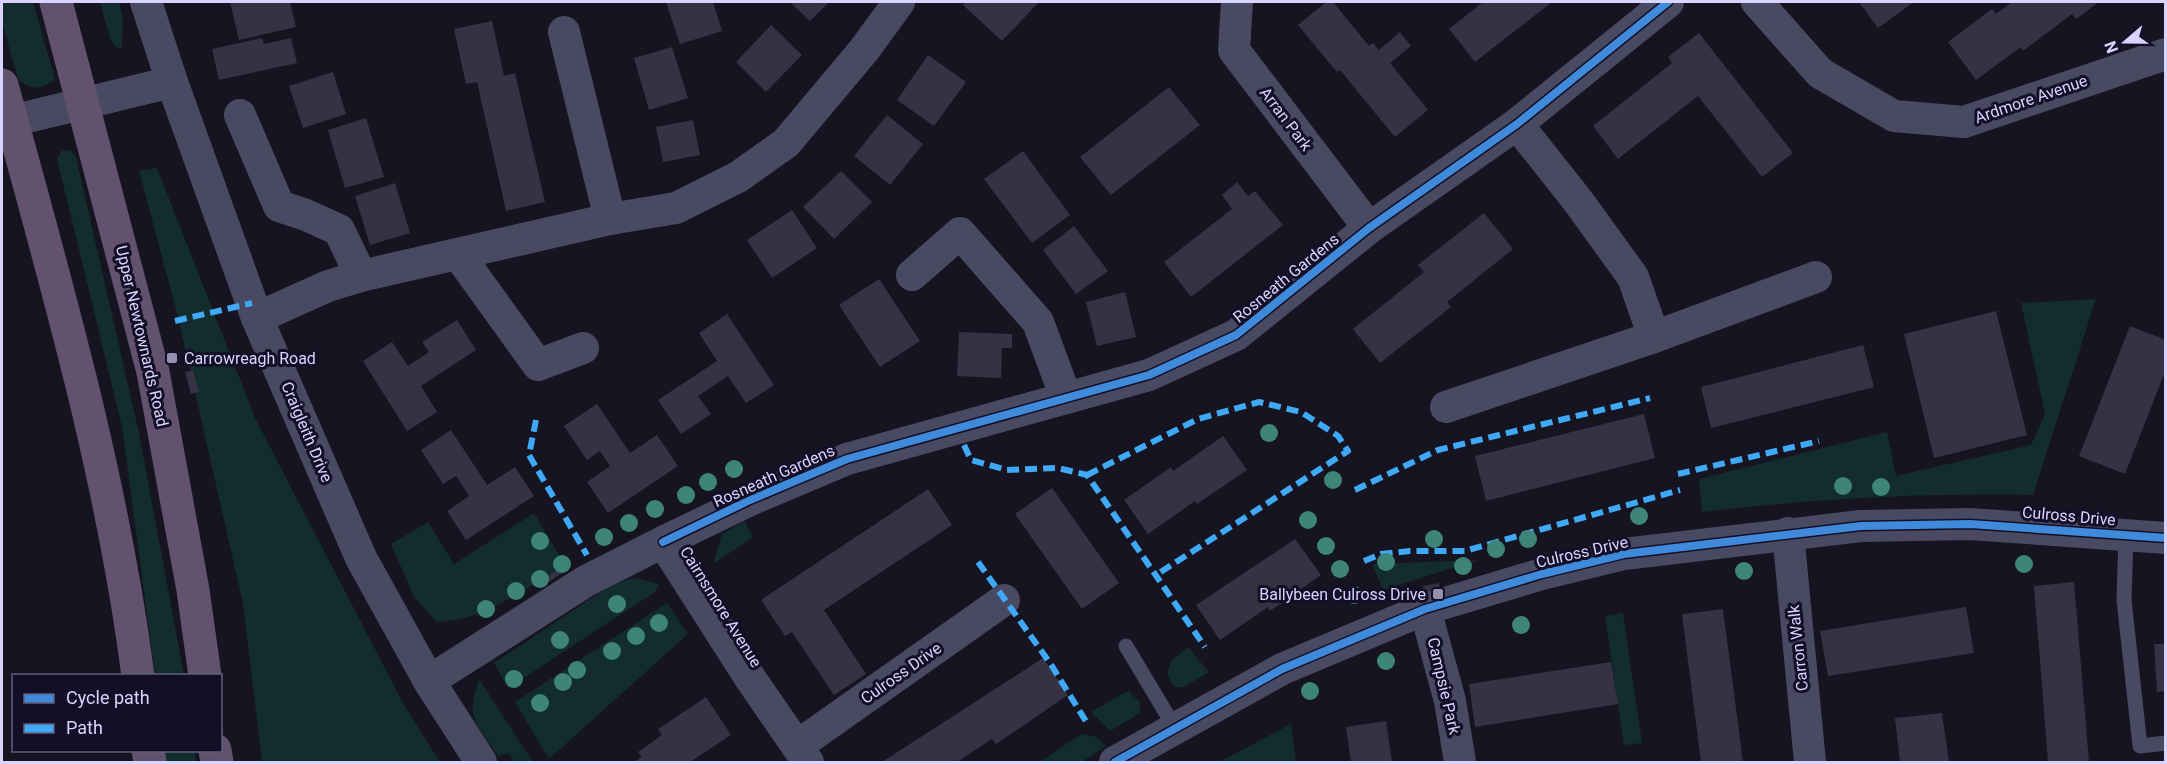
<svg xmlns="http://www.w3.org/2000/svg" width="2167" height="764" viewBox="0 0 2167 764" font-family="Roboto,sans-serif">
  <rect width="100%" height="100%" fill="#161421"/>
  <g fill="#132c2d">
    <path d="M2,2h31l22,77c-14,11 -21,11 -36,2l-17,-58z"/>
    <path d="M100,2h19l4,18 -1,27 -5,1 -7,-9z"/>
    <path d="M70,150l6,7 63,276 45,242h-29l-33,-248 -65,-268 4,-8z"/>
    <path d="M157,168l99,252 147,283 37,59h-178l-19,-158 -65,-287 -39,-146z"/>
    <path d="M2096,299l-63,196c-111,-2 -221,4 -331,17l-3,-33 188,-47 9,44 135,-31 14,-31 -24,-111z"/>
    <path d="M534,513l31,52c-41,24 -79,55 -128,57l-23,-25 -23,-53 37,-22 26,42z"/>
    <path d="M744,521l9,16 -40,27 9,-30z"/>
    <path d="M1478,560l-95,30 -11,-26z"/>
    <path d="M636,578l23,6 -4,8 -147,96 -14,-25 123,-82z"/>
    <path d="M667,603l21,31 -139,125 -34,-57z"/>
    <path d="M1623,613l19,130 -18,2 -19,-129z"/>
    <path d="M1188,647l21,25 -25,15h-10l-7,-12 4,-14z"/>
    <path d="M479,679l54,83h-18l-7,-9 -10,3c-22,-34 -33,-36 -19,-77z"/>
    <path d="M1128,691l12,11v11l-30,18 -19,-19z"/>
    <path d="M1291,724l5,38h-77z"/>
    <path d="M1081,734l15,3 10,9 -24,16h-42z"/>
    <path d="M163,751h31l2,11h-31z"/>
  </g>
  <g fill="#343243">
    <path d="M230,2h60l6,25 -57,13z"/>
    <path d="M666,2h47l9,29 -42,13z"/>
    <path d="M790,2h39l-19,19z"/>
    <path d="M966,2h73l-37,39 -39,-36z"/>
    <path d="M1326,2h7l36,44 4,-3 6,7 21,-18 11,14 -21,17 38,47 -33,27 -55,-67 -3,2 -39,-47z"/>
    <path d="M1483,2h69l-77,60 -26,-33z"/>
    <path d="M1859,2h55l-36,26z"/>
    <path d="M2012,2h87l-23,17 -4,-5 -49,37 -2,-4 -45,33 -28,-38 44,-33 4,5z"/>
    <path d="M492,21l12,55 11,-3 30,129 -39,9 -29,-129 -11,2 -12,-55z"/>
    <path d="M771,25l31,30 -36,37 -30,-30z"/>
    <path d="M1699,33l94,120 -31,24 -64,-81 -80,63 -25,-33 79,-63 -4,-6z"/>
    <path d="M262,38l2,6 27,-6 6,25 -78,17 -7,-31z"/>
    <path d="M672,47l16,51 -39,12 -15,-52z"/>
    <path d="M928,55l38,27 -32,44 -37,-26z"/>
    <path d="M333,72l13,42 -43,14 -14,-42z"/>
    <path d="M1169,87l31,38 -89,70 -31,-38z"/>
    <path d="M887,115l36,29 -33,41 -36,-29z"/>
    <path d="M366,118l18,59 -39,11 -17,-58z"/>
    <path d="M693,120l7,35 -37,7 -7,-35z"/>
    <path d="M1023,151l47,64 -38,28 -48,-64z"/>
    <path d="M841,171l31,31 -38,37 -31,-32z"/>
    <path d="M1237,182l11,14 7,-5 28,34 -92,72 -27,-35 68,-53 -10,-14z"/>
    <path d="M395,183l15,50 -40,12 -15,-49z"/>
    <path d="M792,210l25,38 -45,30 -25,-38z"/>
    <path d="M1484,213l29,36 -66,53 4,5 -71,56 -27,-34 71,-57 -6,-7z"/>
    <path d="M1074,226l34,45 -32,23 -33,-44z"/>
    <path d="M879,279l41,62 -40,26 -41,-62z"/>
    <path d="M1125,292l11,45 -39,9 -11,-44z"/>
    <path d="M1996,311l31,124 -93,23 -30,-124z"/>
    <path d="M727,314l47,71 -28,18 -18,-27 -30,20 13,18 -30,20 -23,-34 59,-39 -18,-28z"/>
    <path d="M457,320l19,30 -55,36 16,26 -30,19 -44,-70 29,-19 16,24 21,-14 -7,-10z"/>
    <path d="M2130,326l36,14v29l-41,105 -46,-18z"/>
    <path d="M959,332l53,2v14h-10l-1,30 -44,-2z"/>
    <path d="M1863,345l11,42 -163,41 -10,-41z"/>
    <path d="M193,370l6,22 -8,2 -6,-22z"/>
    <path d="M597,404l33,49 27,-18 21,31 -70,47 -21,-31 23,-16 -10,-15 -13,9 -23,-34z"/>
    <path d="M1644,414l11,44 -169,43 -11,-45z"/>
    <path d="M451,430l36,55 28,-18 19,29 -68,44 -19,-29 22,-15 -13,-20 -13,8 -22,-34z"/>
    <path d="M1223,436l24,34 -50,34 -2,-3 -47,33 -24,-34 47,-33 2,4z"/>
    <path d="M1052,488l67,95 -37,26 -67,-95z"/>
    <path d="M928,489l24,36 -128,85 42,64 -32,21 -42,-63 -7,4 -24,-36z"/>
    <path d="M1295,539l26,36 -51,36 -2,-4 -48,33 -24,-35z"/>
    <path d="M560,568l2,5 -13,9 -3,-5z"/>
    <path d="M2074,582l15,180h-41l-14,-176z"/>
    <path d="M1439,583l1,6 -16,3 -1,-6z"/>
    <path d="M1966,607l8,46 -146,23 -8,-45z"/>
    <path d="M1723,609l20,153h-42l-19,-148z"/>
    <path d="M2154,644h12v47l-9,1z"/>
    <path d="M1043,658l25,37 -72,49 -4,-5 -35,23h-75z"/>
    <path d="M1611,662l7,42 -143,23 -6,-43z"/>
    <path d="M706,697l25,38 -41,27h-57l9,-5 -4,-5 24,-17 -4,-6z"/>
    <path d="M1942,713l7,49h-49l-5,-44z"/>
    <path d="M1386,721l6,41h-41l-5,-35z"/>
  </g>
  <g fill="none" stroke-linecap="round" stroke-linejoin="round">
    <g stroke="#4a4962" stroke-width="15">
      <path d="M2126,535l-2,65 16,146 26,-3"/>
      <path d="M1126,646l49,82"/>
    </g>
    <g stroke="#4a4962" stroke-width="32">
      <path d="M146,2l26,80 85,236 104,240 68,123 52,81"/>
      <path d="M1237,2l-3,48 135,178"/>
      <path d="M1757,2l63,71 74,43 70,6 202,-68"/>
      <path d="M564,32l46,187"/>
      <path d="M240,115l39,91 27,9 33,15 22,46"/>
      <path d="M11,121l161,-39"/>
      <path d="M1517,124l61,77 55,76 21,60"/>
      <path d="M458,254l80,111 45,-17"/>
      <path d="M912,275l48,-42 78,89 28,76"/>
      <path d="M257,318l71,-32 33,-10 249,-57 66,-11 62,-31 48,-34 78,-93 35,-48"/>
      <path d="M1446,407l208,-70 162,-60"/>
      <path d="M1788,533l22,229"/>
      <path d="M663,542l87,-42 97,-41 302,-84 87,-40 133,-107 148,-104 151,-122"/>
      <path d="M1425,609l25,92 10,61"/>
      <path d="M429,681l157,-100 77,-39 87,136 58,84"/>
      <path d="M797,746l207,-146"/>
      <path d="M1115,762l167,-93 143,-60 117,-35 82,-20 237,-28 109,-2 196,14"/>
    </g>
    <g stroke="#62526e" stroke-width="33">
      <path d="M56,2l97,370 40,218 12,86"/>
      <path d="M2,85c53,195 110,389 136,591"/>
      <path d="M148,750l2,12"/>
      <path d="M215,750l2,12"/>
    </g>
    <g stroke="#3fa9f5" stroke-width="6" stroke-dasharray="12 6" stroke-linecap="butt">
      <path d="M175,321l77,-18"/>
      <path d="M536,420l-7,35 58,100"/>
      <path d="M964,445l7,15 36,10 51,-2 29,7 118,172"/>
      <path d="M1678,474l141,-33"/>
      <path d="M1087,475l111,-56 61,-17 42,10 37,24 10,15 -192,124"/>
      <path d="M1355,490l83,-40 212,-52"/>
      <path d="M1364,561l17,-7 29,-3h55l215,-61"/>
      <path d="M978,562l72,101 37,60"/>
    </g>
    <g stroke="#130f26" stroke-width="11">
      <g id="cycleway">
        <path d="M663,542l87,-42 97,-41 302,-84 87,-40 133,-107 148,-104 151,-122"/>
        <path d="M1115,762l167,-93 143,-60 117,-35 82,-20 237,-28 109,-2 196,14"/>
      </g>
    </g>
    <use href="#cycleway" stroke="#408adc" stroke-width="8"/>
  </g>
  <g fill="#3e8478">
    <circle cx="1269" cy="433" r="9"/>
    <circle cx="734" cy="469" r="9"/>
    <circle cx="1333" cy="480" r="9"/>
    <circle cx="708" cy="482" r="9"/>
    <circle cx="1843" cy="486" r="9"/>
    <circle cx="1881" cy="487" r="9"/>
    <circle cx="686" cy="495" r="9"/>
    <circle cx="655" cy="509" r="9"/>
    <circle cx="1639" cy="516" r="9"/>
    <circle cx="1308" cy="520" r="9"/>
    <circle cx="629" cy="523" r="9"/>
    <circle cx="604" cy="537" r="9"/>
    <circle cx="1434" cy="539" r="9"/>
    <circle cx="1528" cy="539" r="9"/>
    <circle cx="540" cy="541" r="9"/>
    <circle cx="1326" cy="546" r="9"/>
    <circle cx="1496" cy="549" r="9"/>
    <circle cx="1386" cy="562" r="9"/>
    <circle cx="562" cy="564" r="9"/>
    <circle cx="2024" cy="564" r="9"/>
    <circle cx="1463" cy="566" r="9"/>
    <circle cx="1340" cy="569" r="9"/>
    <circle cx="1744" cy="571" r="9"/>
    <circle cx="540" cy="579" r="9"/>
    <circle cx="516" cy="591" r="9"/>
    <circle cx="1354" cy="595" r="9"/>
    <circle cx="617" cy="604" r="9"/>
    <circle cx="486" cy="609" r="9"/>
    <circle cx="659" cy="623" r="9"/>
    <circle cx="1521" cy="625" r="9"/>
    <circle cx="636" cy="636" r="9"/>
    <circle cx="560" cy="640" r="9"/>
    <circle cx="612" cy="651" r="9"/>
    <circle cx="1386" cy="661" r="9"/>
    <circle cx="577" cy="670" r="9"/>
    <circle cx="514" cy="679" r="9"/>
    <circle cx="563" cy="682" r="9"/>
    <circle cx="1310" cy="691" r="9"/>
    <circle cx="540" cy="703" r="9"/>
  </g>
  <g fill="#9591b1" stroke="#130f26" stroke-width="2">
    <rect x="166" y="352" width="12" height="12" rx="3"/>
    <rect x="1432" y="588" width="12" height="12" rx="3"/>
  </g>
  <g text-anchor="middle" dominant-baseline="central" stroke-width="6" stroke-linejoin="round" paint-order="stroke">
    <g font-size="16" fill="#d9d4ff" stroke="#130f26">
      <text transform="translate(2031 99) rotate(-19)">Ardmore Avenue</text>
      <text transform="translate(1286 119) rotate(53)">Arran Park</text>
      <text transform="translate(1286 278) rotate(-39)">Rosneath Gardens</text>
      <text transform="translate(142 336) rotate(77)">Upper Newtownards Road</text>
      <text transform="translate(307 432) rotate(67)">Craigleith Drive</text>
      <text transform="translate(774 476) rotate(-24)">Rosneath Gardens</text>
      <text transform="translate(2069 516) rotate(5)">Culross Drive</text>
      <text transform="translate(1582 552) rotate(-13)">Culross Drive</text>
      <text transform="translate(721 607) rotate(58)">Cairnsmore Avenue</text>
      <text transform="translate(1798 648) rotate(-96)">Carron Walk</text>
      <text transform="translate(901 673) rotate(-35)">Culross Drive</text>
      <text transform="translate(1444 686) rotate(77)">Campsie Park</text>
    </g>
    <g font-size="16" fill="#d9d4ff" stroke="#130f26" text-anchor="start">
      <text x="184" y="358">Carrowreagh Road</text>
      <text x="1426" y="594" text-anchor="end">Ballybeen Culross Drive</text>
    </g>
  </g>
  <rect width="2167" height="764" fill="none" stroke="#d9d4ff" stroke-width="6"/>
  <rect x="12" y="674" width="210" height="78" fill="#130f26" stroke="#625e7d" stroke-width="1.5"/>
  <rect x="24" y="694" width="30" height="9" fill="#408adc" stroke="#625e7d" stroke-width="1.5"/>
  <text x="66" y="704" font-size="18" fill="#d9d4ff">Cycle path</text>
  <rect x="24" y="724" width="30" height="9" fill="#3fa9f5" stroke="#625e7d" stroke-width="1.5"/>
  <text x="66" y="734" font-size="18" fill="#d9d4ff">Path</text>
  <g transform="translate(2125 42) rotate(250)" stroke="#130f26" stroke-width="4.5" paint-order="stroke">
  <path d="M0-4.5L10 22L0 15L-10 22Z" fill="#d9d4ff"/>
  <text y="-9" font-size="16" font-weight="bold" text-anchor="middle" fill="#d9d4ff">N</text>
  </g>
</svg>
